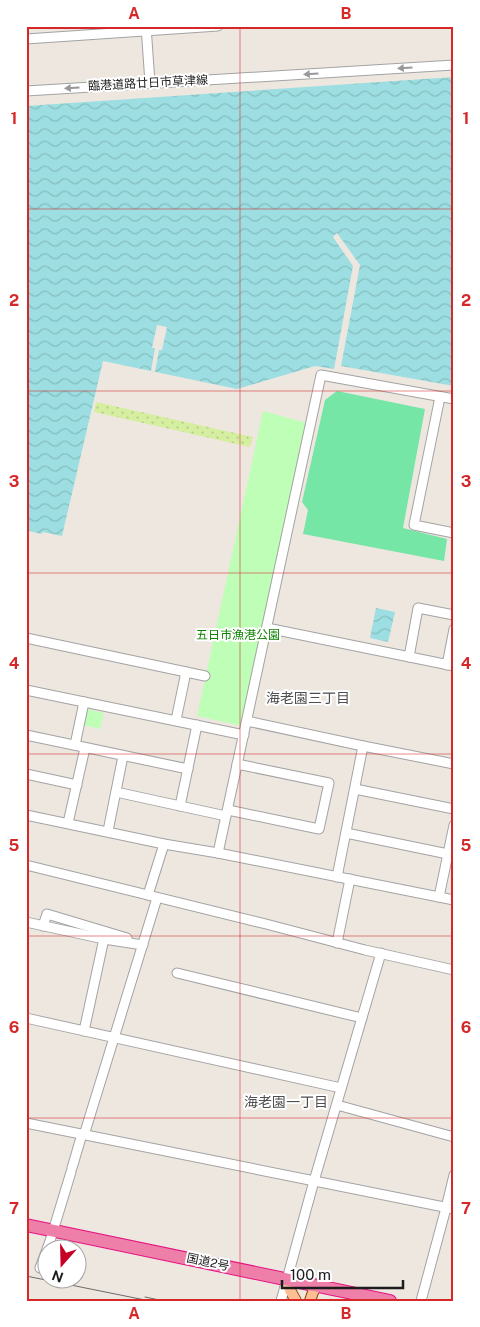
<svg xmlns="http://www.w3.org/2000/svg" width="480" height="1327" viewBox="0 0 480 1327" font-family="'Public Sans','Noto Sans JP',sans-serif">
  <defs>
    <pattern id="grass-dots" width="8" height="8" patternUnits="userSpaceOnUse" patternTransform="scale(1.25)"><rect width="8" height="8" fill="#d5eea0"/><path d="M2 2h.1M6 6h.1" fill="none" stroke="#b6cc89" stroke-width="1.8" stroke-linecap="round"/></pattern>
    <pattern id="water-waves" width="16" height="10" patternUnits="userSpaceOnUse" patternTransform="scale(1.25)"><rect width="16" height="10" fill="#9cdee1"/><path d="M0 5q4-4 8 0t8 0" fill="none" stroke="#86bec0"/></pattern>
  </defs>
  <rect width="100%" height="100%" fill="#eee7e0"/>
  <path fill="url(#grass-dots)" d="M96,402l157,35 -3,10 -156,-35z"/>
  <g fill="#bffeb7">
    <path d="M263,411l44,12 -65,303 -45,-10z"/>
    <path d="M86,709l18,4 -4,16 -17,-4z"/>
  </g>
  <path fill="#76e6a6" d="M337,391l88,18 -22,119 44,11 -3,22 -141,-27 5,-24 -6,-8 23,-102z"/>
  <g fill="url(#water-waves)">
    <path d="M454,77v309l-113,-20 19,-101 -23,-32 -4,4 20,29 -19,103 -19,-3 -78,23 -134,-28 -41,175 -19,-4 -2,2 -15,-4v-424z"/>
    <path d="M376,608l19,4 -7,30 -18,-4z"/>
  </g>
  <path fill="#eee7e0" d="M157,325l10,2 -5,23h-3l-4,22 -4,-1 4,-23h-3z"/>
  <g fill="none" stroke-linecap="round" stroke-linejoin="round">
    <g stroke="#a3a3a3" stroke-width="11">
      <g id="minor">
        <path d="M146,26l4,57"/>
        <path d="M26,39l192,-13"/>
        <path d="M26,91l428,-26"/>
        <path d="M440,397l-26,128 40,8"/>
        <path d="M267,628l187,38"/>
        <path d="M26,638l179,38"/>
        <path d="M409,657l9,-49 36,7"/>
        <path d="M447,665l7,-36"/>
        <path d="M26,690l218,45"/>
        <path d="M176,720l10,-48"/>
        <path d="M247,721l116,25"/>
        <path d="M26,735l162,34"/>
        <path d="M75,745l9,-43"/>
        <path d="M26,774l51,11"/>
        <path d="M355,789l99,20"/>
        <path d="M116,792l110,24"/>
        <path d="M180,806l17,-81"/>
        <path d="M228,810l91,19 10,-46 -92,-19"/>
        <path d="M26,815l138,29 54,9 236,47"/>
        <path d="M68,823l17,-75"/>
        <path d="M108,831l15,-75"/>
        <path d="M346,833l102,21"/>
        <path d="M218,853l103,-478 133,24"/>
        <path d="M26,865l240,59 99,26 89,20"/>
        <path d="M337,877l26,-131 91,18"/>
        <path d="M148,895l16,-51"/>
        <path d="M439,897l15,-72"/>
        <path d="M26,922l78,17 39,6"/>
        <path d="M43,926l4,-12 80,24"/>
        <path d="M337,943l13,-64"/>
        <path d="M177,973l185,45"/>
        <path d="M26,1018l315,70"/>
        <path d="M84,1031l21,-97"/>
        <path d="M337,1105l117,32"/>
        <path d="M26,1123l428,86"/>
        <path d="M72,1168l10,-34 3,-2 72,-234"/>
        <path d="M40,1268l10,-27 21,-69"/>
        <path d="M281,1301l33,-120 67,-228"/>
        <path d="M421,1301l25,-93 8,-33"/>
      </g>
    </g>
    <g stroke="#934700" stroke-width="12">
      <g id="major">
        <path d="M287,1280l3,10 6,11"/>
        <path d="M310,1301l3,-9 4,-6"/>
      </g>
    </g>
    <g stroke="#e61382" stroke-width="14">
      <path id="highway" d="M26,1225l364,76"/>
    </g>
    <use href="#minor" stroke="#fff" stroke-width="9"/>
    <use href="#major" stroke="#ffbd94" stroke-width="10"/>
    <use href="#highway" stroke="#ee7fa8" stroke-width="12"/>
    <g stroke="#6a6a6a" stroke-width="1">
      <path d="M26,1276l124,25"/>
      <path d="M145,1297l19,4"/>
    </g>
  </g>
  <defs><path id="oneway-solid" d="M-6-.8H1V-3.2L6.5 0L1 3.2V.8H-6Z" transform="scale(1.25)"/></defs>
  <g fill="#999">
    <use href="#oneway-solid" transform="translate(405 68) rotate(176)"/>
    <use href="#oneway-solid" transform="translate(311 74) rotate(176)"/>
    <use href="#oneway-solid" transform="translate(72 88) rotate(176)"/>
  </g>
  <path fill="none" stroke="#d62828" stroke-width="1" stroke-opacity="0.55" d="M240,26v1275M26,209h428M26,391h428M26,573h428M26,754h428M26,936h428M26,1118h428"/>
  <g text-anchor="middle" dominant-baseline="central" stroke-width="4" stroke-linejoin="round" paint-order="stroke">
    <g font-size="12" fill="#1c1c1c" stroke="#fff">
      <text transform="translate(148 83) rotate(-3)">臨港道路廿日市草津線</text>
      <text transform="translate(208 1262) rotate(12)">国道2号</text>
    </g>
    <g font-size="12" fill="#0e8201" stroke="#fff">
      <text x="238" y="635">五日市漁港公園</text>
    </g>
    <g font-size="14" fill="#4f4f4f" stroke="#fff">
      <text x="308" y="698">海老園三丁目</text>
      <text x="286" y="1102">海老園一丁目</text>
    </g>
  </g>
  <rect width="480" height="1327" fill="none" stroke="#ffffff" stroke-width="55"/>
  <g transform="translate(62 1264) rotate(200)"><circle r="24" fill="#ffffff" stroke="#a4a4a4"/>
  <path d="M0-4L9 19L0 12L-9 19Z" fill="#c70025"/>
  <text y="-8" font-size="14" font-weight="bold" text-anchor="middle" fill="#1c1c1c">N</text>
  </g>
  <path d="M282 1280v8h121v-8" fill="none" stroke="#1c1c1c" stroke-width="2.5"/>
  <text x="290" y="1280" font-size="15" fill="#1c1c1c" stroke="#ffffff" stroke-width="4" paint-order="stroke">100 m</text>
  <rect x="28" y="28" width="424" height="1272" fill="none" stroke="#d62828" stroke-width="2"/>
  <g font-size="16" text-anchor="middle" font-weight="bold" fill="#d62828">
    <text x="134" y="19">A</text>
    <text x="346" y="19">B</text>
    <text x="14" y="124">1</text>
    <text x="466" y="124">1</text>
    <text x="14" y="306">2</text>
    <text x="466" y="306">2</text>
    <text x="14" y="487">3</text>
    <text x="466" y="487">3</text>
    <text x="14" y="669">4</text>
    <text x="466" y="669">4</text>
    <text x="14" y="851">5</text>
    <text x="466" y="851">5</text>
    <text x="14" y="1033">6</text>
    <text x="466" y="1033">6</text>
    <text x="14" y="1214">7</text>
    <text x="466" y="1214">7</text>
    <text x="134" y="1319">A</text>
    <text x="346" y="1319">B</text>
  </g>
</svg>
